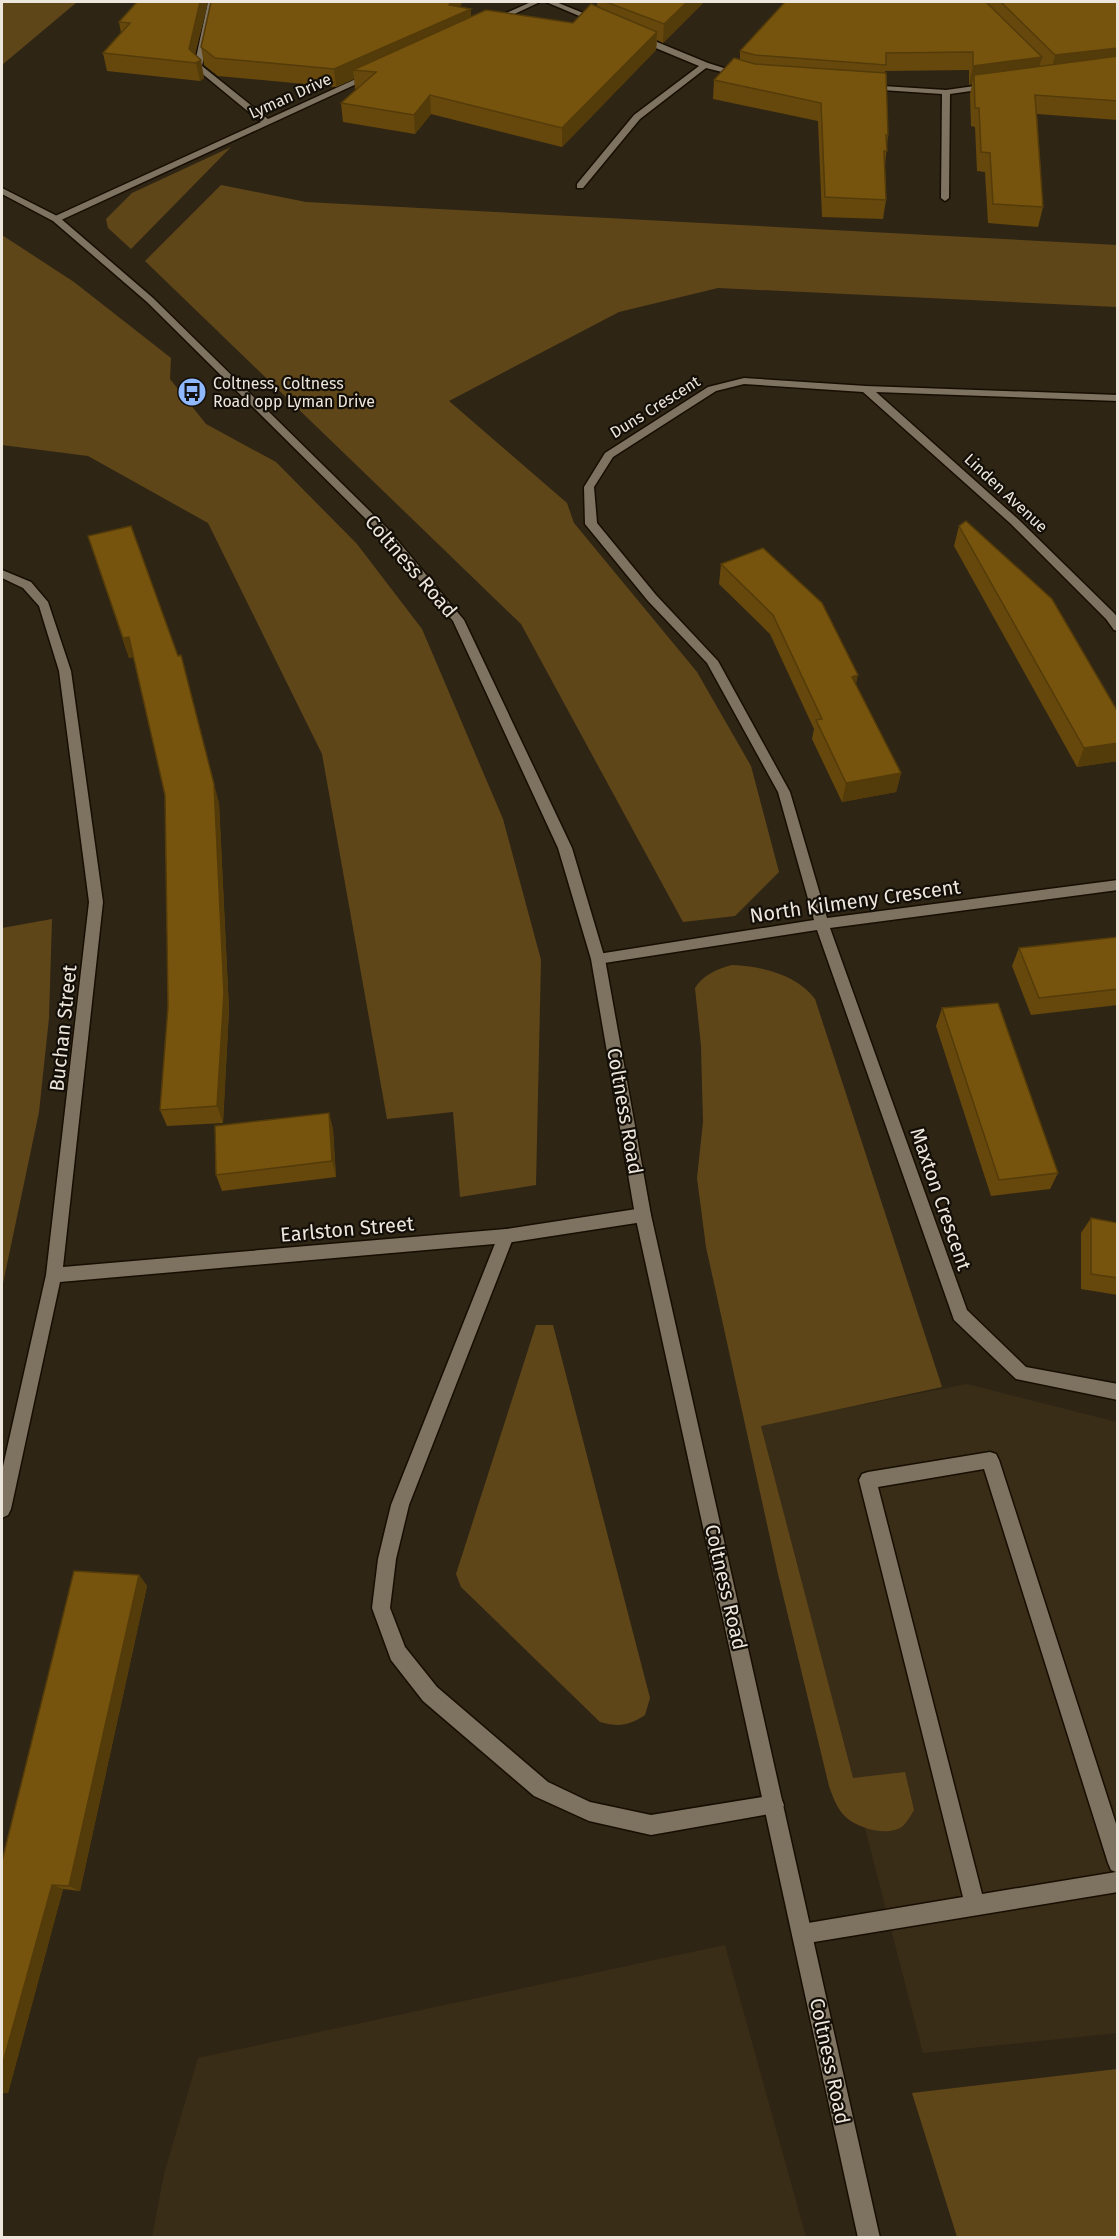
<svg xmlns="http://www.w3.org/2000/svg" width="1119" height="2239" viewBox="0 0 1119 2239" font-family="'Fira Sans',sans-serif">
  <rect width="100%" height="100%" fill="#2f2515"/>
  <g fill="#3a2d17">
    <path d="M967,1384l150,38v611l-194,20 -162,-628z"/>
    <path d="M725,1945l81,292h-654l12,-63 34,-116z"/>
  </g>
  <g fill="#5f4619">
    <path d="M2,2h75l-75,63z"/>
    <path d="M231,147l-100,102 -23,-21 -2,-9 26,-26z"/>
    <path d="M221,185l85,17 811,43v62l-399,-19 -99,24 -170,89 118,102 7,20 123,149 54,94 28,106 -44,44 -52,6 -162,-298 -376,-363z"/>
    <path d="M2,235l72,47 97,76 -1,21 36,45 70,38 81,82 65,85 81,190 38,141 -5,225 -76,12 -7,-85 -66,7 -65,-365 -114,-231 -120,-67 -86,-11z"/>
    <path d="M52,919l-3,99 -10,94 -37,176v-360z"/>
    <path d="M732,965c29,1 65,10 83,34l127,388 -181,39 92,352 52,-6 9,38c-3,5 -7,12 -11,16 -14,11 -42,3 -55,-7 -10,-8 -15,-21 -19,-33l-51,-212 -72,-327 -9,-69 6,-56 -2,-76 -6,-58c8,-13 22,-19 37,-23z"/>
    <path d="M536,1325h17l97,373 -5,17c-17,11 -26,12 -45,7l-139,-135 -5,-13z"/>
    <path d="M1117,2069v168h-160l-45,-144z"/>
  </g>
  <g fill="none" stroke-linecap="round" stroke-linejoin="round">
    <g stroke="#170e02" stroke-width="3">
      <g id="service">
        <path d="M506,1229l6,2 2,5 -105,269 -13,54 -6,49 15,39 32,40 111,95 42,20 61,13 123,-20 7,3 3,7 -3,7 -130,23 -62,-14 -55,-25 -111,-95 -32,-41 -19,-52 6,-49 13,-54 107,-269 2,-5z"/>
        <path d="M990,1452l6,2 3,6 119,370v62l-316,52 -7,-3 -3,-7 3,-7 7,-3 161,-27 -104,-417 3,-6 6,-2zM984,1469l124,394 3,7 5,2 -134,22 -104,-407z"/>
      </g>
    </g>
    <g stroke="#170e02" stroke-width="3">
      <g id="minor">
        <path d="M208,2h7l-13,64 66,53 101,-46 7,2 -317,146h-6v-4l208,-95 -67,-55z"/>
        <path d="M531,2h9l-45,21 -7,-2z"/>
        <path d="M546,2h10l47,19 -7,2z"/>
        <path d="M634,35h6l68,28 38,12 -4,2 -36,-9 -66,51 -57,69h-6v-4l57,-69 65,-49 -65,-27z"/>
        <path d="M989,84h3v4l-42,6 -1,104 -4,3 -4,-3 1,-104 -75,-5 -4,-2 4,-2 79,5z"/>
        <path d="M744,378l122,8 252,9v6l-242,-9 143,128 95,93 4,5v13l-4,-1 -8,-11 -95,-95 -148,-132 -119,-8 -28,7 -103,66 -19,30 3,36 59,72 62,66 72,131 37,126 291,-38v10l-288,38 137,382 59,57 92,17v16l-102,-21 -62,-59 -137,-390 -219,34 -7,-5 7,-5 216,-34 -36,-128 -71,-129 -59,-62 -63,-77 -1,-37 21,-34 103,-66z"/>
        <path d="M2,570l29,12 17,20 23,69 32,231 -40,365 443,-38 137,-21 6,2 2,5 -2,5 -6,2 -137,21 -446,39 -49,227 -3,6 -6,3v-47l44,-196 43,-373 -30,-231 -20,-65 -16,-18 -21,-10z"/>
      </g>
    </g>
    <g stroke="#170e02" stroke-width="3">
      <path id="tertiary" d="M2,188l57,29 94,81 235,231 76,91 108,228 33,111 46,256 229,1023h-22l-223,-1023 -44,-256 -33,-111 -105,-227 -73,-88 -233,-231 -94,-81 -51,-27z"/>
    </g>
    <use href="#service" fill="#7e7260" fill-rule="evenodd"/>
    <use href="#minor" fill="#7e7260" fill-rule="evenodd"/>
    <use href="#tertiary" fill="#7e7260" fill-rule="evenodd"/>
  </g>
  <g fill="#66480c">
    <path d="M137,2h71l-13,52 9,24 -4,3 -93,-10 -4,-18 18,-20 -2,-11z"/>
    <path d="M597,2h107l-41,41 -6,-3 -1,10 -94,97 -131,-33 -16,20 -72,-12 -2,-19 16,-14h-2l-1,-10 -18,8 -118,-11 -14,-11 -3,-18 259,-40 11,2v8l102,6 24,-16z"/>
    <path d="M785,2h333v118l-81,-6 6,93 -5,20 -50,-4 -3,-51 -8,-1 -2,-44 -4,-1 -1,-32 2,-10 -3,1v-15l-84,1 3,64 -3,30 1,35 -3,19 -61,-2 -4,-96 -105,-22 1,-19 26,-20v-9z"/>
    <path d="M959,526l159,186v49l-41,6 -123,-221z"/>
    <path d="M88,536l131,267 10,207 -6,113 -56,3 -7,-16 8,-103 -3,-212 -32,-138 -4,1z"/>
    <path d="M721,564l135,122 45,87 -5,19 -54,10 -30,-63 2,-10 -44,-95 -51,-50z"/>
    <path d="M1118,937v68l-87,10 -19,-49 7,-18z"/>
    <path d="M942,1008l116,165 -8,16 -59,7 -55,-170z"/>
    <path d="M329,1113l4,17 3,47 -114,14 -6,-16z"/>
    <path d="M1091,1218l27,5v72l-37,-6v-56z"/>
    <path d="M139,1575l8,11 -67,305 -17,-2 -55,204 -6,-232z"/>
  </g>
  <g fill="#533b0a">
    <path d="M200,2h8l-15,61 -4,-14z"/>
    <path d="M451,2h12l-9,14 17,-7v17l-118,44 1,9 -18,8 -2,-18z"/>
    <path d="M687,2h17l-41,41 1,-19z"/>
    <path d="M657,32l-1,18 -94,97v-19z"/>
    <path d="M1118,48v19l-67,7 4,-19z"/>
    <path d="M1042,57l-5,18h-63l-2,9 -3,1 4,-19z"/>
    <path d="M201,60l3,18 -4,3 -4,-18z"/>
    <path d="M430,95l1,19 -16,20 -1,-19z"/>
    <path d="M129,637l6,20 -6,1 -6,-20z"/>
    <path d="M181,655l38,148 10,207 -6,113 -6,-17z"/>
    <path d="M858,675l-4,20 -2,-18z"/>
    <path d="M1118,743v18l-41,6 7,-19z"/>
    <path d="M901,773l-5,19 -54,10 4,-19z"/>
    <path d="M329,1113l4,17 3,47 -4,-16z"/>
    <path d="M139,1575l8,11 -67,305 -11,-5z"/>
    <path d="M52,1885l11,4 -55,204h-6v-27z"/>
  </g>
  <g fill="#77540e" stroke="#533b0a" stroke-width="1.5">
    <path d="M137,2h63l-11,47 12,11 -5,3 -93,-10 27,-30 -11,-1z"/>
    <path d="M211,2h240l-2,3 22,4 -137,60 -119,-11 -14,-11z"/>
    <path d="M606,2h81l-23,22z"/>
    <path d="M785,2h201l56,55 -69,9v-14l-87,1v12l-131,-10 -15,-4z"/>
    <path d="M1001,2h117v46l-63,7z"/>
    <path d="M591,4l66,28 -95,96 -132,-33 -16,20 -73,-12 35,-31 -23,-2 133,-60 87,13z"/>
    <path d="M1118,56v45l-83,-6 8,112 -50,-3 -3,-51 -9,-1 -2,-44h-4l-1,-33z"/>
    <path d="M734,58l21,6 131,9 2,62h-2l1,16h-3l2,49 -61,-3 -4,-94 -107,-23z"/>
    <path d="M966,521l86,78 66,113v31l-34,5 -125,-222z"/>
    <path d="M131,526l47,130 3,-1 33,129 10,209 -7,113 -57,4 8,-103 -3,-212 -36,-158 -6,1 -35,-102z"/>
    <path d="M763,548l59,55 36,72 -6,2 49,96 -55,10 -30,-63 6,-1 -49,-104 -52,-51z"/>
    <path d="M1118,937v52l-79,9 -20,-50z"/>
    <path d="M998,1003l60,170 -59,7 -57,-172z"/>
    <path d="M329,1113l3,48 -116,14 -1,-49z"/>
    <path d="M1091,1218l27,5v55l-27,-4z"/>
    <path d="M74,1571l65,4 -70,311 -17,-1 -50,181v-205z"/>
  </g>
  <defs>
    <g id="bus-disc" transform="scale(1.5)"><circle r="9.5" fill="#8fb8fd" stroke="#130f08"/><path d="M-5-6H5V4H4V6H2V4H-2V6H-4V4H-5ZM-3.5-4V0h7V-4ZM-3.5 1.2v1.5H-2V1.2ZM2 1.2v1.5H3.5V1.2Z" fill="#111"/></g>
  </defs>
  <g fill-rule="evenodd">
    <use href="#bus-disc" x="192" y="392"/>
  </g>
  <g text-anchor="middle" dominant-baseline="central" stroke-width="4.5" stroke-linejoin="round" paint-order="stroke">
    <g font-size="16" fill="#ede6dc" stroke="#130f08">
      <text transform="translate(290 96) rotate(-24)">Lyman Drive</text>
      <text transform="translate(655 407) rotate(-32)">Duns Crescent</text>
      <text transform="translate(1006 493) rotate(43)">Linden Avenue</text>
    </g>
    <g font-size="16" fill="#ede6dc" stroke="#130f08" text-anchor="start">
      <text x="213" y="383">Coltness, Coltness<tspan x="213" dy="18">Road opp Lyman Drive</tspan></text>
    </g>
    <g font-size="20" fill="#ede6dc" stroke="#130f08">
      <text transform="translate(411 566) rotate(49)">Coltness Road</text>
      <text transform="translate(855 901) rotate(-8)">North Kilmeny Crescent</text>
      <text transform="translate(63 1028) rotate(-84)">Buchan Street</text>
      <text transform="translate(625 1111) rotate(80)">Coltness Road</text>
      <text transform="translate(941 1199) rotate(71)">Maxton Crescent</text>
      <text transform="translate(347 1229) rotate(-5)">Earlston Street</text>
      <text transform="translate(726 1587) rotate(77)">Coltness Road</text>
      <text transform="translate(830 2061) rotate(78)">Coltness Road</text>
    </g>
  </g>
  <rect width="1119" height="2239" fill="none" stroke="#ede6dc" stroke-width="6"/>
</svg>
